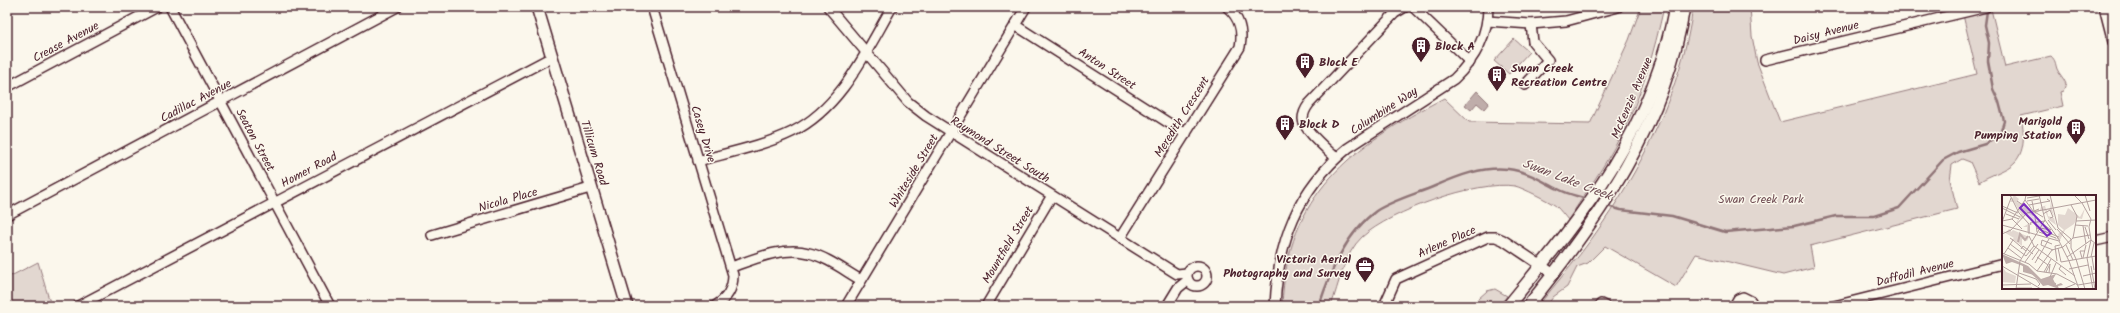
<svg xmlns="http://www.w3.org/2000/svg" width="2120" height="313" viewBox="0 0 2120 313" font-family="Kalam,sans-serif">
  <rect width="100%" height="100%" fill="#fbf7ec"/>
  <filter id="ink" filterUnits="userSpaceOnUse"><feTurbulence type="fractalNoise" baseFrequency=".025" numOctaves="2"/><feDisplacementMap in="SourceGraphic" scale="8" xChannelSelector="R" yChannelSelector="G"/><feConvolveMatrix kernelMatrix="1 2 1 2 8 2 1 2 1" color-interpolation-filters="sRGB"/></filter>
  <g filter="url(#ink)">
    <g fill="#e2d7d0" stroke="#967b7e">
      <path d="M1641,7h23c-10,45 -22,89 -44,130 -15,29 -34,55 -52,83 -4,-5 -8,-10 -12,-14 -7,-5 -33,-18 -41,-20 -39,-6 -124,25 -153,51 -18,17 -23,47 -31,69h-49c5,-113 69,-159 162,-208l25,24 121,2 39,-84z"/>
      <path d="M1693,7h57l2,29 5,26 23,60 197,-48 -14,-59 28,-6 14,58 46,-11c5,5 4,7 6,13 2,5 7,9 9,15l-3,7 -3,1 3,14 -42,10c3,14 5,34 -6,46 -7,8 -26,13 -36,20l-9,-20 -8,-3 -10,6 -2,15 7,29 -147,37 4,21 -31,8 -87,-21 -20,33 -71,-41 -17,17 -11,4 -10,20 -14,10 -6,9h-9c18,-23 38,-45 55,-69 47,-65 90,-150 100,-230z"/>
      <path d="M1514,39l15,13 -20,22 -15,-13z"/>
      <path d="M38,262l13,44h-44v-28z"/>
      <path d="M1495,289l12,7 -8,10h-29l17,-15z"/>
    </g>
    <path fill="#bfadaa" stroke="#907477" d="M1477,91l12,12 -5,6 -7,-6 -6,7 -6,-5z"/>
    <g fill="none" stroke-linecap="round" stroke-linejoin="round">
      <g stroke="#907477" stroke-width="2.5">
        <path d="M1607,206l14,4 51,6 53,16 69,-6 42,-10h38l25,-8 44,-48 15,-8 27,-8 15,-10 4,-13 -5,-19 -6,-13 -5,-28 1,-18 -4,-18 2,-14"/>
        <path d="M1319,306c11,-34 27,-73 57,-95 17,-11 40,-17 59,-25 23,-10 48,-20 73,-17 19,2 34,12 50,20 9,5 20,7 29,10"/>
      </g>
      <g stroke="#4a1f2b" stroke-width="12">
        <g id="minor">
          <path d="M170,7l160,299"/>
          <path d="M652,7l81,268c0,13 -6,24 -18,31"/>
          <path d="M828,7l80,95 18,14 251,158 10,-1"/>
          <path d="M1413,7l57,55"/>
          <path d="M2104,7l9,35"/>
          <path d="M1487,21l44,3 35,-3 52,-14"/>
          <path d="M1015,25l171,109"/>
          <path d="M1765,60l221,-53"/>
          <path d="M1525,85l23,-25 -15,-18 -2,-18"/>
          <path d="M7,87l150,-80"/>
          <path d="M1336,158c-8,-8 -33,-28 -33,-39 0,-6 3,-11 6,-15l86,-91 10,-6"/>
          <path d="M698,161c29,-8 68,-16 94,-29 49,-24 74,-80 100,-125"/>
          <path d="M7,215l390,-208"/>
          <path d="M432,235l158,-47"/>
          <path d="M1120,238l120,-191c3,-16 0,-29 -13,-40"/>
          <path d="M2095,241l18,-4"/>
          <circle cx="1197" cy="276" r="10"/>
          <path d="M731,267c24,-8 52,-21 78,-14 18,4 36,18 52,27"/>
          <path d="M1601,304l4,2"/>
          <path d="M78,306l474,-249"/>
          <path d="M846,306l180,-299"/>
          <path d="M986,306l65,-109"/>
          <path d="M1167,306l11,-18 10,-8"/>
          <path d="M1275,306c3,-65 22,-116 73,-158l106,-69c21,-20 34,-43 34,-72"/>
          <path d="M1384,306l12,-27 92,-42h8l7,3 51,34"/>
          <path d="M1734,306l4,-7 5,-2 8,4 2,5"/>
          <path d="M1834,306l169,-42"/>
        </g>
      </g>
      <g stroke="#4a1f2b" stroke-width="14">
        <g id="major">
          <path d="M537,7l90,299"/>
          <path d="M1508,306c77,-94 145,-176 167,-299"/>
          <path d="M1528,306c72,-89 138,-183 156,-299"/>
        </g>
      </g>
      <use href="#minor" stroke="#fbf7ec" stroke-width="9"/>
      <use href="#major" stroke="#fbf7ec" stroke-width="11"/>
    </g>
  </g>
  <defs>
    <g id="building-pin" transform="scale(1)"><path d="M0 17L-7.5 6A9.5 9.5 0 1 1 7.5 6Z" fill="#4a1f2b" stroke="#fbf7ec"/><path d="M-4-6H4V6H1V3H-1V6H-4ZM-2.5-4.3h1.7v1.8h-1.7ZM.8-4.3h1.7v1.8H.8ZM-2.5-1h1.7V.8h-1.7ZM.8-1h1.7V.8H.8Z" fill="#fff"/></g>
    <g id="office-pin" transform="scale(1)"><path d="M0 17L-7.5 6A9.5 9.5 0 1 1 7.5 6Z" fill="#4a1f2b" stroke="#fbf7ec"/><path d="M-6-3h4V-5.5h4V-3h4V5H-6ZM-1-4.5V-3h2v-1.5ZM-6 0V1H6V0Z" fill="#fff"/></g>
  </defs>
  <g fill-rule="evenodd">
    <use href="#building-pin" x="1421" y="46"/>
    <use href="#building-pin" x="1305" y="62"/>
    <use href="#building-pin" x="1497" y="75"/>
    <use href="#building-pin" x="1285" y="124"/>
    <use href="#building-pin" x="2076" y="128"/>
    <use href="#office-pin" x="1365" y="266"/>
  </g>
  <g text-anchor="middle" dominant-baseline="central" stroke-width="3" stroke-linejoin="round" paint-order="stroke">
    <g font-size="12" fill="#4a1f2b" stroke="#fbf7ec">
      <text transform="translate(1826 33) rotate(-14)">Daisy Avenue</text>
      <text transform="translate(66 42) rotate(-28)">Crease Avenue</text>
      <text transform="translate(1107 69) rotate(33)">Anton Street</text>
      <text transform="translate(1632 98) rotate(-67)">McKenzie Avenue</text>
      <text transform="translate(196 101) rotate(-28)">Cadillac Avenue</text>
      <text transform="translate(1384 111) rotate(-33)">Columbine Way</text>
      <text transform="translate(1182 117) rotate(-58)">Meredith Crescent</text>
      <text transform="translate(703 134) rotate(73)">Casey Drive</text>
      <text transform="translate(255 140) rotate(62)">Seaton Street</text>
      <text transform="translate(1000 150) rotate(32)">Raymond Street South</text>
      <text transform="translate(594 153) rotate(73)">Tillicum Road</text>
      <text transform="translate(309 170) rotate(-28)">Homer Road</text>
      <text transform="translate(914 171) rotate(-59)">Whiteside Street</text>
      <text transform="translate(508 200) rotate(-16)">Nicola Place</text>
      <text transform="translate(1447 242) rotate(-24)">Arlene Place</text>
      <text transform="translate(1008 245) rotate(-59)">Mountfield Street</text>
      <text transform="translate(1915 273) rotate(-14)">Daffodil Avenue</text>
    </g>
    <g font-size="12" font-weight="bold" fill="#4a1f2b" stroke="#fbf7ec" text-anchor="start">
      <text x="1435" y="46">Block A</text>
      <text x="1319" y="62">Block E</text>
      <text x="1511" y="68">Swan Creek<tspan x="1511" dy="14">Recreation Centre</tspan></text>
      <text x="2062" y="121" text-anchor="end">Marigold<tspan x="2062" dy="14">Pumping Station</tspan></text>
      <text x="1299" y="124">Block D</text>
      <text x="1351" y="259" text-anchor="end">Victoria Aerial<tspan x="1351" dy="14">Photography and Survey</tspan></text>
    </g>
    <g font-size="12" fill="#704d54" stroke="#fbf7ec">
      <text x="1761" y="199">Swan Creek Park</text>
    </g>
    <g font-size="13" font-style="italic" fill="#6d4a51" stroke="#fbf7ec">
      <text transform="translate(1567 180) rotate(21)">Swan Lake Creek</text>
    </g>
  </g>
  <g transform="translate(2002 195)">
    <rect width="94" height="94" fill="#fbf7ec"/>
    <path d="M12,0l5,4 -2,3 5,2 -3,5 6,-2 7,4 -2,1 3,3 2,-2 -3,-1 8,-2 1,-3 6,-2 -2,1 1,3h4l1,-9 1,8 -2,1h2l2,7 -4,-6h-3l1,6 6,2 2,7 -7,-5 -4,-9 -4,-1 -8,6 -5,-3 -5,3 7,10v6h-3v-5h-4l5,-3 -4,-6 -5,1 -2,4h-1l5,-9 -7,-12h-4zM66,13l12,9 5,-9 -3,11 -5,-1 -3,6 -9,6 -5,10 -6,-1 5,-2 -1,-3 6,-4 -6,-5v-11l7,1zM7,34l2,1v2l2,-2 16,7 -2,4 -5,-2v7l-8,-6h-3l3,-2 -12,-7 4,1zM0,71l4,6 10,4 -1,7 -13,-1z" fill="#e2d7d0"/>
    <path d="M0,59l26,12 13,13 15,-5 -3,5 3,6 5,-2 2,2 -5,1 1,3 -11,-4 -5,1 -9,-11 -11,-3v-6l-11,-4 -6,2z" fill="#bfadaa"/>
    <path fill="none" stroke="#bfadaa" stroke-width="2" d="M16,47l2,-8 5,6 3,-4M21,70l19,17 14,2"/>
    <path fill="none" stroke="#b4a19f" stroke-width="1" d="M8,0l9,18 10,11v10M24,0l-1,5 8,11 10,6M48,0l8,33 13,11v9l5,11M72,0l8,8 9,16 -2,8 2,13 -4,18 6,31M83,0l5,16M25,3l18,-3M15,6l12,8M25,6l12,-2M30,6l2,10 5,-2M27,10l21,-4 -3,-2M69,10l6,11 -4,22M0,11l16,7M0,13l18,9M4,19l13,5M41,19l7,-4 3,7 -3,1M33,22l2,15M10,24l13,-19M43,25l15,21M46,25l8,10M0,26l10,-2 10,10M37,26l12,9 -11,-2M74,26l20,-1M0,27l9,-24M0,30l57,16 10,20M29,30l-1,-2 15,-2M73,30l13,1M81,31l3,18M83,32l4,12M34,33l23,9M55,34l13,15M37,37l17,6M0,39l9,-4 16,-17 69,-13M27,41l5,10 41,30M11,45l13,11M8,49l16,12M39,50l1,-5 10,4M39,50l12,5M64,50l7,15M6,53l13,10M56,53l3,14 35,-6M19,54l2,-3 10,8M0,58l27,11 8,7M2,59l9,-14 -3,-2M24,61l8,-10M35,62l11,8M65,62l24,-17 5,4M89,62l3,-14M90,62l2,13M80,63l-2,-7h5M81,63l3,-13M74,64l9,30M30,65l7,-10M55,66l-2,-15 5,-1M67,66l10,28M23,67l13,-18M33,68l14,-24M0,71l39,23M59,71l-2,3 7,6M89,71l4,23M67,74l19,-4M35,76l15,-21 11,-3 10,-9 17,-3M35,76l20,3 21,11 18,-3M42,77l7,-13M44,77l4,-8 -1,9M17,78l17,6 4,5 -2,2M81,81l13,-3M48,82l6,-14M0,90l29,-1M14,93h16M14,94l4,-28 25,-41 -6,-25M61,94l12,-5"/>
    <path fill="#7b2cbf" fill-opacity="0.15" stroke="#7b2cbf" stroke-width="2" d="M22,9l27,29 -4,3 -27,-28z"/>
    <rect width="94" height="94" fill="none" stroke="#4a1f2b" stroke-width="2"/>
  </g>
  <rect width="2120" height="313" fill="none" stroke="#fbf7ec" stroke-width="24"/>
  <rect x="12" y="12" width="2096" height="289" fill="none" stroke="#4a1f2b" stroke-width="1.5" filter="url(#ink)"/>
</svg>
